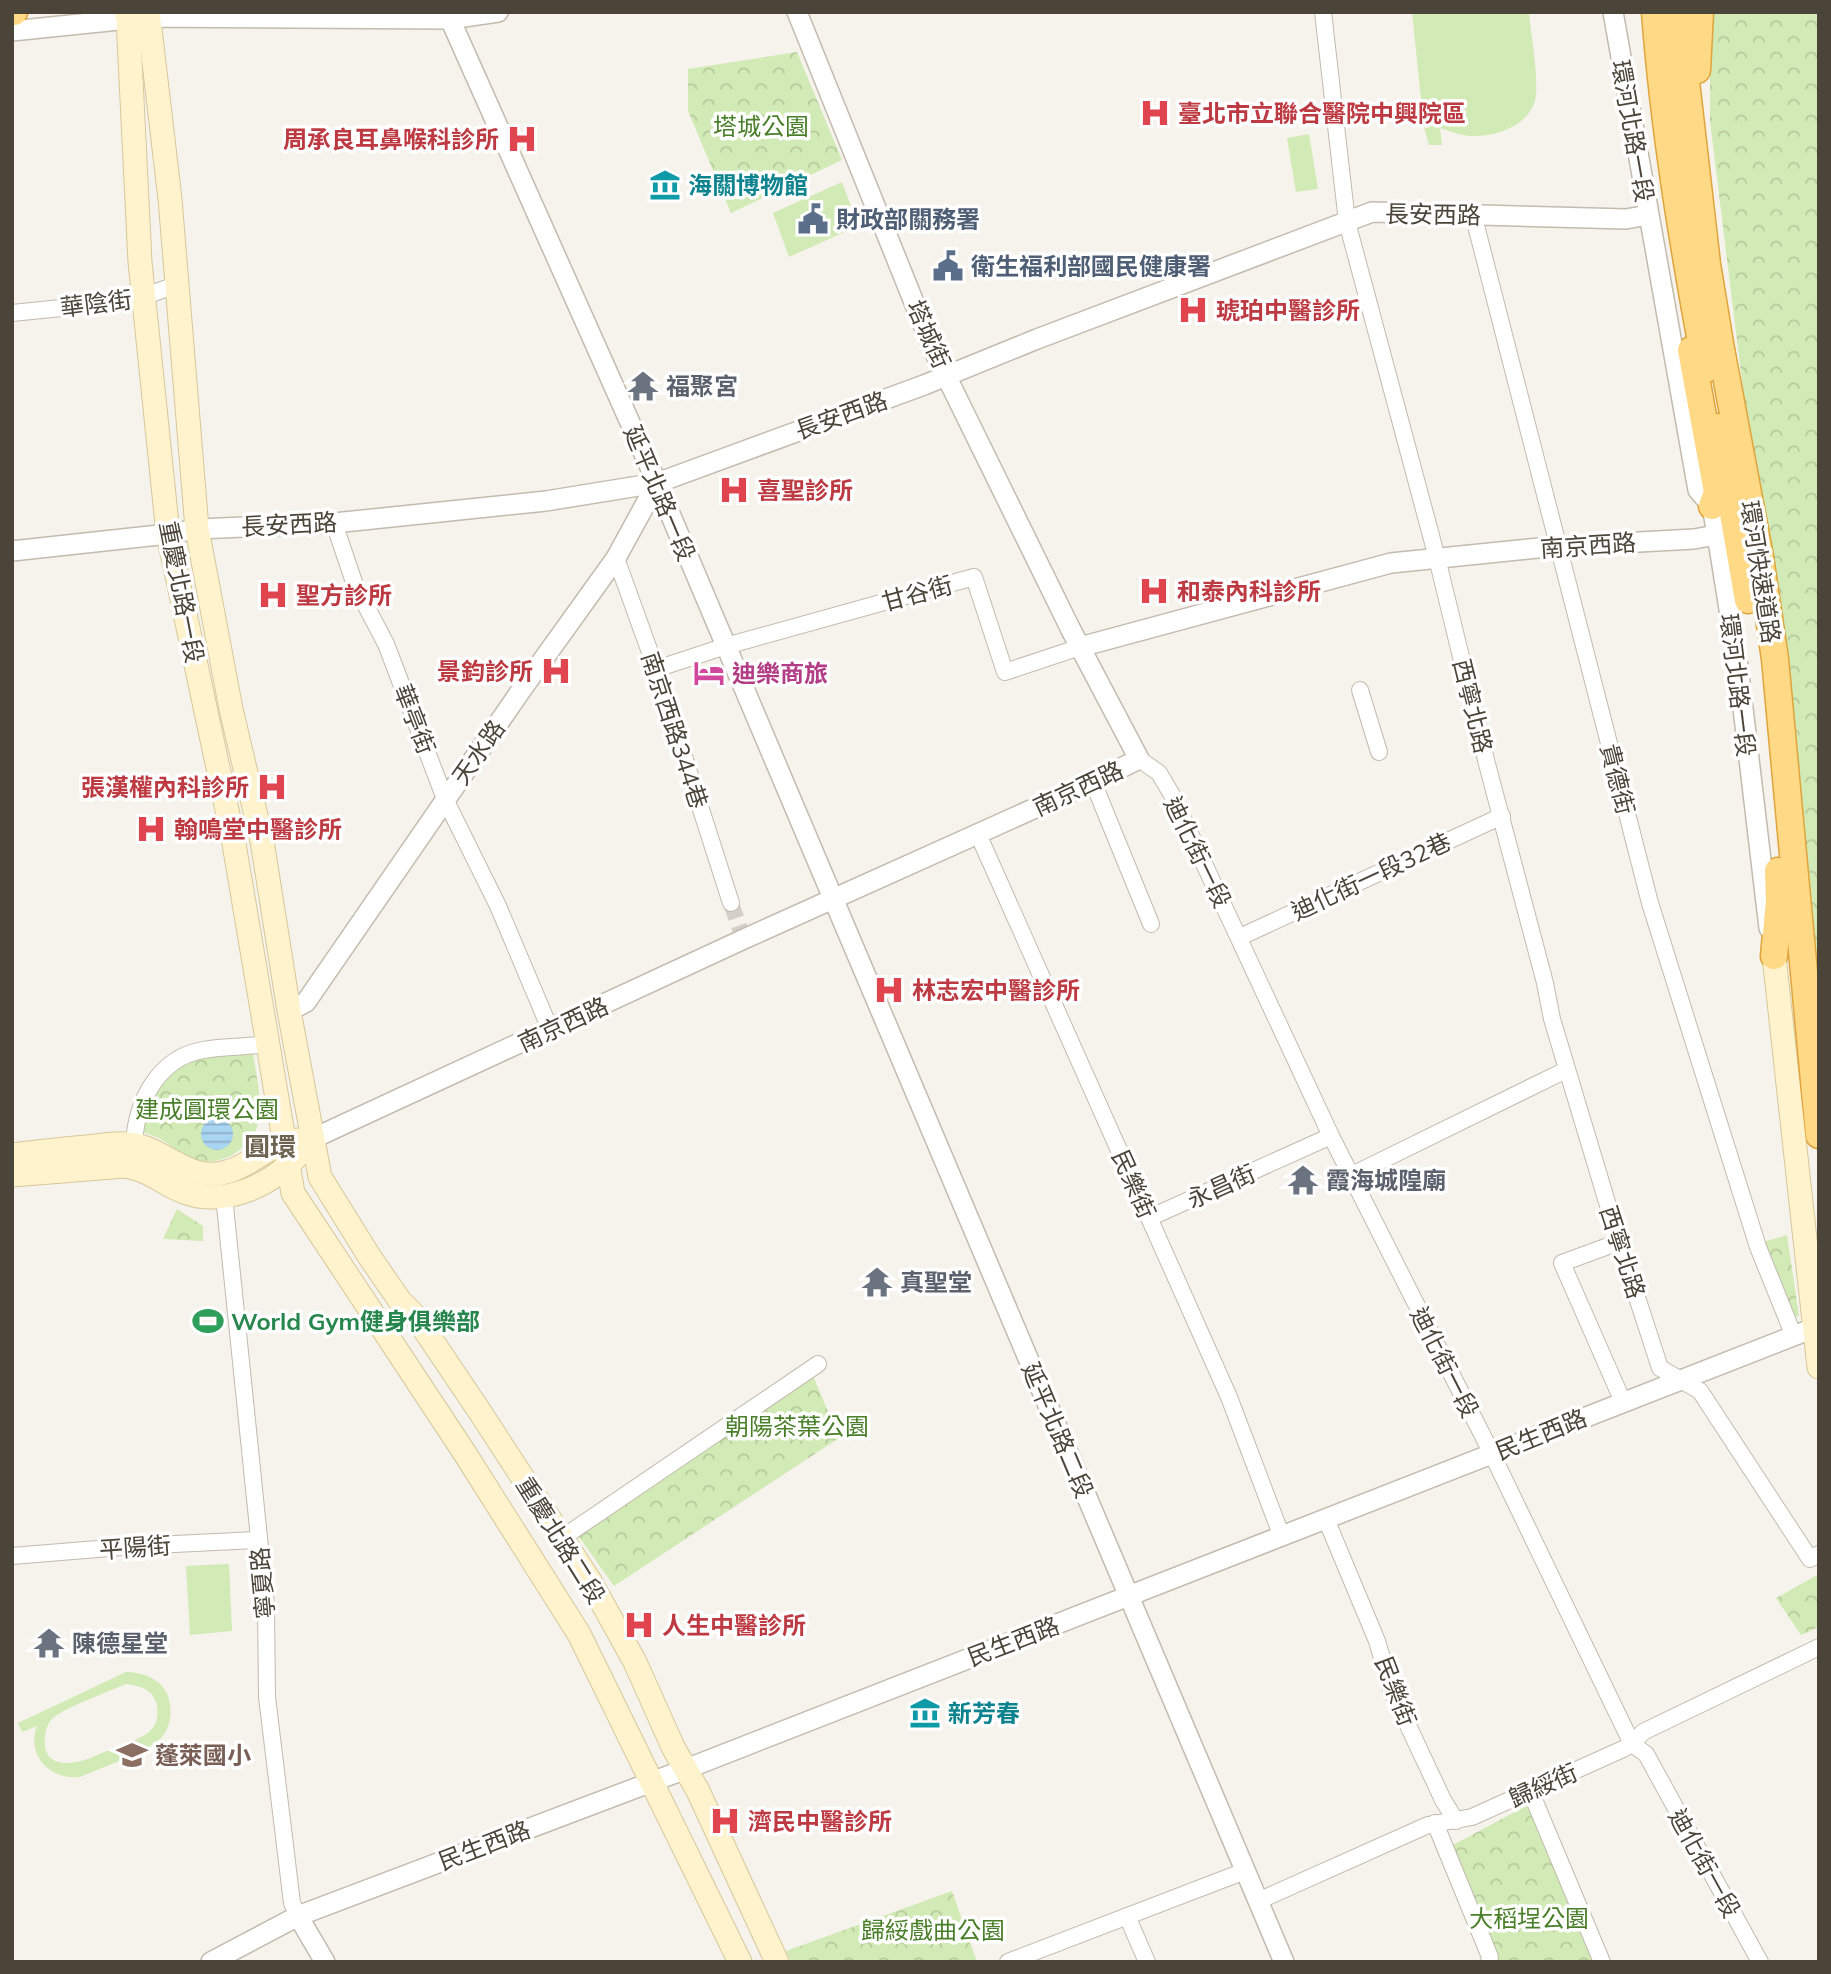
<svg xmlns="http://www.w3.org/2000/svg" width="1831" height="1974" viewBox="0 0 1831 1974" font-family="Mulish,'Noto Sans TC',sans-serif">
  <defs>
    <pattern id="forest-crowns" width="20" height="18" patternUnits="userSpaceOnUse" patternTransform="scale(1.75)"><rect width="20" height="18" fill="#d2eab5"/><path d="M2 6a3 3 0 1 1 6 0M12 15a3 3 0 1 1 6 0" fill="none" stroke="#b6ca9c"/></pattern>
    <pattern id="water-rules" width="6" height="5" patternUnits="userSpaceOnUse" patternTransform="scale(1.75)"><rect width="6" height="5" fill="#a9d4f2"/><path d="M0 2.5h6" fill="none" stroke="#8caec5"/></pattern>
  </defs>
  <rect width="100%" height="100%" fill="#f6f3ec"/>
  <g fill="#d2eab5" fill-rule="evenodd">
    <path d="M1412,12h117c2,24 9,60 7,83 -3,29 -39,42 -64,41 -11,0 -22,-5 -32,-8l2,17h-13l-5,-18z"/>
    <path d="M1309,134l9,55 -22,3 -9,-54z"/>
    <path d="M842,182l16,44 -69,31 -16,-44z"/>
    <path d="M229,1564l3,67 -42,4 -4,-69z"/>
    <path d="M126,1672c15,0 34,6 41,22 7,16 4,39 -12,49 -17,12 -54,25 -75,34 -30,3 -54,-21 -43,-51l-15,6 -4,-9zM126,1684c13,2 25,4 30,18 3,10 2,23 -7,30 -9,8 -41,18 -54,24 -19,9 -54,15 -50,-19 1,-8 2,-13 8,-19 11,-10 57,-27 73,-34z"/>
  </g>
  <g fill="url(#forest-crowns)">
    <path d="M1710,12h109v996l-109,-887z"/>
    <path d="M797,52l45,108 -111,53 -43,-102v-42z"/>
    <path d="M253,1053c5,37 20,81 -21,102 -13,7 -29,9 -42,3 -9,-3 -15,-10 -23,-15 -7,-6 -17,-8 -25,-11l8,-32 18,-27 31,-17z"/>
    <path d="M177,1209l26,17v15l-40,-2z"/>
    <path d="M1787,1235l12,81 -9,3 -27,-77z"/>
    <path d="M814,1378l25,60 -225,148 -37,-52 223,-150z"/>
    <path d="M1819,1574v53l-18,8 -25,-37z"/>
    <path d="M1528,1805l68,157h-101l-44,-116z"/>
    <path d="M952,1891l25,71h-186l-5,-11z"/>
  </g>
  <circle fill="url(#water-rules)" cx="217" cy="1134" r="16"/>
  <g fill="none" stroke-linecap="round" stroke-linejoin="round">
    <path stroke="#d4d0c8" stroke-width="16" stroke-dasharray="16 8" stroke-linecap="butt" d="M731,903l10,29"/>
    <g stroke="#c2bbae" stroke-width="18">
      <g id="minor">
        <path d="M1323,12l24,210 90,336 50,206 58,219 7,36 67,223 41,126 40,23 110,168 9,-5"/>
        <path d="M1473,214l177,689 108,344 35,87"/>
        <path d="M12,313l99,-10 32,-6 35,-13"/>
        <path d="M334,523l21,62 31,59 59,155 53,107 52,123"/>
        <path d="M616,558l40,111 75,234"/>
        <path d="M656,669l70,-23 248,-69 31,95 75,-25"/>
        <path d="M1360,690l19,62"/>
        <path d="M1139,759l20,14 13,22 159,341 161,318 140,290 14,10 114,208"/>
        <path d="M1093,782l58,142"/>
        <path d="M978,834l251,563 53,140"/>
        <path d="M1240,937l262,-121"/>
        <path d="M134,1144c2,-42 24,-86 69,-94 22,-4 44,-3 66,-6"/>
        <path d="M1352,1175l214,-105"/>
        <path d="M224,1196l42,410 1,91 25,206 6,13"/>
        <path d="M1149,1218l182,-82"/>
        <path d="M1619,1242l-57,21 61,139"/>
        <path d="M1326,1519l51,122 14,48 52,111 13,21"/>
        <path d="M562,1538l256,-174"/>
        <path d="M12,1556l122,-10 124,-6"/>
        <path d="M1530,1790l72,172"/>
        <path d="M1435,1823l55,134 -1,5"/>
        <path d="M1258,1901l170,-76 44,-8 151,-68 9,-5 11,-12 176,-85"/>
        <path d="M1127,1916l20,46"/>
        <path d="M1008,1962l237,-91"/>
      </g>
    </g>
    <g stroke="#c2bbae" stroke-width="22">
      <g id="tertiary">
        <path d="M450,12v7l207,464 627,1479"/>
        <path d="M1613,12l85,478 14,16 9,53 17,107 31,262"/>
        <path d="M12,31l136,-14 302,2 48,-7"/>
        <path d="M12,551l156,-17 29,-5 137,-6 212,-22 111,-18 267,-98 113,-46 335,-127 254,7 22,-4"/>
        <path d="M1080,647l311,-84 157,-16 146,-8 22,-4"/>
        <path d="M289,1011l17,-9 216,-313 94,-131 41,-75"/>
        <path d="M312,1139l432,-200 349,-157 46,-23 -69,-131 -138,-281 -135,-335"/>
        <path d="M298,1916l27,46"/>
        <path d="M211,1962l87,-46 388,-147 1133,-443"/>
      </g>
    </g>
    <g stroke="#d6c79b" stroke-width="25">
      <g id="secondary">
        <path d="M126,12l2,6 12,244 28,272 65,304 60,355 171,259 115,182 161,328"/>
        <path d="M148,12l22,187 27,330 34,180 31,132 27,170 31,166 49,79 31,45 16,16 62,92 112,172 45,81 38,85 25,44 79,171"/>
        <path d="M1774,956l45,411"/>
        <path d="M12,1155c25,-3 50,-6 75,-8 16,-2 33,-5 48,-2 28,5 51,32 80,29 32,-2 52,-32 83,-34"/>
        <path d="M12,1175l113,-9c23,3 38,18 59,26 40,15 87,-6 114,-37"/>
      </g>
    </g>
    <g stroke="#e0a43c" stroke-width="29">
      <g id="trunk">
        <path d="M12,12h2"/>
        <path d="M1655,12c9,120 29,239 51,357"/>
        <path d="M1678,12l29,252 14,85 39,208 15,102 44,476"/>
        <path d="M1697,70l3,-58"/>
        <path d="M1691,350l26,142 -5,14"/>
        <path d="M1718,427l30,173"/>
        <path d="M1774,956l5,-55 -1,-30"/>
      </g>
    </g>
    <use href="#minor" stroke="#fff" stroke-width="16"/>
    <use href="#tertiary" stroke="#fff" stroke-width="19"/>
    <use href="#secondary" stroke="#fff3cd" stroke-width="23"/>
    <use href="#trunk" stroke="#ffd985" stroke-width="26"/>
  </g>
  <defs>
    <g id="hospital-bare" transform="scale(2.415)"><path d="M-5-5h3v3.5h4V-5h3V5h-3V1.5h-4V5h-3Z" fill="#e0444e" stroke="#fff" stroke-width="2.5" paint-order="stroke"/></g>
    <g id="museum-bare" transform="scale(2.415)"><path d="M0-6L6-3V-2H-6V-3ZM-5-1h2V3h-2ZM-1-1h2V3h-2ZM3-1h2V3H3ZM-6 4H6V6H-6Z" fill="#0f9aa8" stroke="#fff" stroke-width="2.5" paint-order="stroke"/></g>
    <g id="civic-bare" transform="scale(2.415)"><path d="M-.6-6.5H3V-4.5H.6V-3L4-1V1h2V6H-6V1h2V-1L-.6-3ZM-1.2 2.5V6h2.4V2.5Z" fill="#5c6f8a" stroke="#fff" stroke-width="2.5" paint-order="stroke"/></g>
    <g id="temple-bare" transform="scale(2.415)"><path d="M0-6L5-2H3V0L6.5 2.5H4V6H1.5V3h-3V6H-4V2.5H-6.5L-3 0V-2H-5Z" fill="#6b7280" stroke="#fff" stroke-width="2.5" paint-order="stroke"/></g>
    <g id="hotel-bare" transform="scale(2.415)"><path d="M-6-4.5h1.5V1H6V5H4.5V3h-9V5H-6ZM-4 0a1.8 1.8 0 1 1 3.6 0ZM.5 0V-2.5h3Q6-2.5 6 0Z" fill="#d1479c" stroke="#fff" stroke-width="2.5" paint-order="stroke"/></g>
    <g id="stadium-bare" transform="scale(2.415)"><path d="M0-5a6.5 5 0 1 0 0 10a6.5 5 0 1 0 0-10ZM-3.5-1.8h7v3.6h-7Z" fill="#2e9e5b" stroke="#fff" stroke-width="2.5" paint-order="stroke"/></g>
    <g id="school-bare" transform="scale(2.415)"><path d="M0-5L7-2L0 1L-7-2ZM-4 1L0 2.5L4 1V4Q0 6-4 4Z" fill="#8d6e63" stroke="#fff" stroke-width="2.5" paint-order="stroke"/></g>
  </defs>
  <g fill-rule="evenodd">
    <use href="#hospital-bare" x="1155" y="113"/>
    <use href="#hospital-bare" x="522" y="139"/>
    <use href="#museum-bare" x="665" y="185"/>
    <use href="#civic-bare" x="813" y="219"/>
    <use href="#civic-bare" x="948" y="266"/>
    <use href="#hospital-bare" x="1193" y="310"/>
    <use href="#temple-bare" x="643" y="386"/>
    <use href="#hospital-bare" x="734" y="490"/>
    <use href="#hospital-bare" x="1154" y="591"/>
    <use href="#hospital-bare" x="273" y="595"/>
    <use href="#hospital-bare" x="556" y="671"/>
    <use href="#hotel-bare" x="709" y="673"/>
    <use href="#hospital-bare" x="272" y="787"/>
    <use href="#hospital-bare" x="151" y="829"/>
    <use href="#hospital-bare" x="889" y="990"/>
    <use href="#temple-bare" x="1303" y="1180"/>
    <use href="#temple-bare" x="877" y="1282"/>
    <use href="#stadium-bare" x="208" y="1321"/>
    <use href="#hospital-bare" x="639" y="1625"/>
    <use href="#temple-bare" x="49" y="1643"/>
    <use href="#museum-bare" x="925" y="1713"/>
    <use href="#school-bare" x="132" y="1755"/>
    <use href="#hospital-bare" x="725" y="1821"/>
  </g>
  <g text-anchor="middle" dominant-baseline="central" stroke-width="7" stroke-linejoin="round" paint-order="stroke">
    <g font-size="24" font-weight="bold" fill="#be3a42" stroke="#fff" text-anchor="start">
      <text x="1178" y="113">臺北市立聯合醫院中興院區</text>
      <text x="499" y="139" text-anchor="end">周承良耳鼻喉科診所</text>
      <text x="1216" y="310">琥珀中醫診所</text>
      <text x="757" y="490">喜聖診所</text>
      <text x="1177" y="591">和泰內科診所</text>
      <text x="296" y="595">聖方診所</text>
      <text x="533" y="671" text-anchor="end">景鈞診所</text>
      <text x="249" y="787" text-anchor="end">張漢權內科診所</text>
      <text x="174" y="829">翰鳴堂中醫診所</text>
      <text x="912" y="990">林志宏中醫診所</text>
      <text x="662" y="1625">人生中醫診所</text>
      <text x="748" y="1821">濟民中醫診所</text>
    </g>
    <g font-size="24" fill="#4a7f2a" stroke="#fff">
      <text x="761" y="126">塔城公園</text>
      <text x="207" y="1109">建成圓環公園</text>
      <text x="797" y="1426">朝陽茶葉公園</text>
      <text x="1529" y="1918">大稻埕公園</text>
      <text x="933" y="1930">歸綏戲曲公園</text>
    </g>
    <g font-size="24" fill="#4b4439" stroke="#fff">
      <text transform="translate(1633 131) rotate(80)">環河北路一段</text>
      <text transform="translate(1433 214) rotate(1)">長安西路</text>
      <text transform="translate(96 303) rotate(-7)">華陰街</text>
      <text transform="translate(929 334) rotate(66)">塔城街</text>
      <text transform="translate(841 415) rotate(-20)">長安西路</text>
      <text transform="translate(660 493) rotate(67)">延平北路一段</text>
      <text transform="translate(289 524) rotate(-3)">長安西路</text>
      <text transform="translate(1588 545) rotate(-4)">南京西路</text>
      <text transform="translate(1761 572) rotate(81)">環河快速道路</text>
      <text transform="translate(182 592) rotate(79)">重慶北路一段</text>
      <text transform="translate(917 593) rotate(-15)">甘谷街</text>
      <text transform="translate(1738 685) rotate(83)">環河北路一段</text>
      <text transform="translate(1473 706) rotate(76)">西寧北路</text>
      <text transform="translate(415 719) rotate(69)">華亭街</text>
      <text transform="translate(675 730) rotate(72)">南京西路344巷</text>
      <text transform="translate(478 752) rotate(-55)">天水路</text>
      <text transform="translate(1618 779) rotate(76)">貴德街</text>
      <text transform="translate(1078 788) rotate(-25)">南京西路</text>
      <text transform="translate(1198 852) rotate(64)">迪化街一段</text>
      <text transform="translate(1371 876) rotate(-25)">迪化街一段32巷</text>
      <text transform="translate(563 1024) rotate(-25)">南京西路</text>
      <text transform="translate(1134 1184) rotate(66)">民樂街</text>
      <text transform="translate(1221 1186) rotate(-24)">永昌街</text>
      <text transform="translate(1623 1252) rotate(72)">西寧北路</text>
      <text transform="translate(1445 1362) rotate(63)">迪化街一段</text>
      <text transform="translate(1058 1430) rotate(67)">延平北路二段</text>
      <text transform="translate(1541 1434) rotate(-22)">民生西路</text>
      <text transform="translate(561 1540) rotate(58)">重慶北路二段</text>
      <text transform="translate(135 1547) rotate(-4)">平陽街</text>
      <text transform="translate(262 1583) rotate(-95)">寧夏路</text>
      <text transform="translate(1013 1641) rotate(-21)">民生西路</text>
      <text transform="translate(1396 1691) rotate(69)">民樂街</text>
      <text transform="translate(1543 1785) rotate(-24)">歸綏街</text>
      <text transform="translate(484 1845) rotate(-21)">民生西路</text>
      <text transform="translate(1705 1863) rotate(61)">迪化街一段</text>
    </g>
    <g font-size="24" font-weight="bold" fill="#0d838f" stroke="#fff" text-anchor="start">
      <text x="688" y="185">海關博物館</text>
      <text x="948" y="1713">新芳春</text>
    </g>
    <g font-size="24" font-weight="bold" fill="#4e5e75" stroke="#fff" text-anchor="start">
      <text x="836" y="219">財政部關務署</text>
      <text x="971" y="266">衛生福利部國民健康署</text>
    </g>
    <g font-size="24" font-weight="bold" fill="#5b616d" stroke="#fff" text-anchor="start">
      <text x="666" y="386">福聚宮</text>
      <text x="1326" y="1180">霞海城隍廟</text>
      <text x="900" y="1282">真聖堂</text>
      <text x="72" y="1643">陳德星堂</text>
    </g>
    <g font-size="24" font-weight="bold" fill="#b23c85" stroke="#fff" text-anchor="start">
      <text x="732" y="673">迪樂商旅</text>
    </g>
    <g font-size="24" font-weight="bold" fill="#27864d" stroke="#fff" text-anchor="start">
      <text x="231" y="1321">World Gym健身俱樂部</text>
    </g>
    <g font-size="24" font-weight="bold" fill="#785e54" stroke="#fff" text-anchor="start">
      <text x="155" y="1755">蓬萊國小</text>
    </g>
    <g font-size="26" font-weight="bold" fill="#6e6250" stroke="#fff">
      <text x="270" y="1146">圓環</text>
    </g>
  </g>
  <rect width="1831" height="1974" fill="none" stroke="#4b4439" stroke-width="28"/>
</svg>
